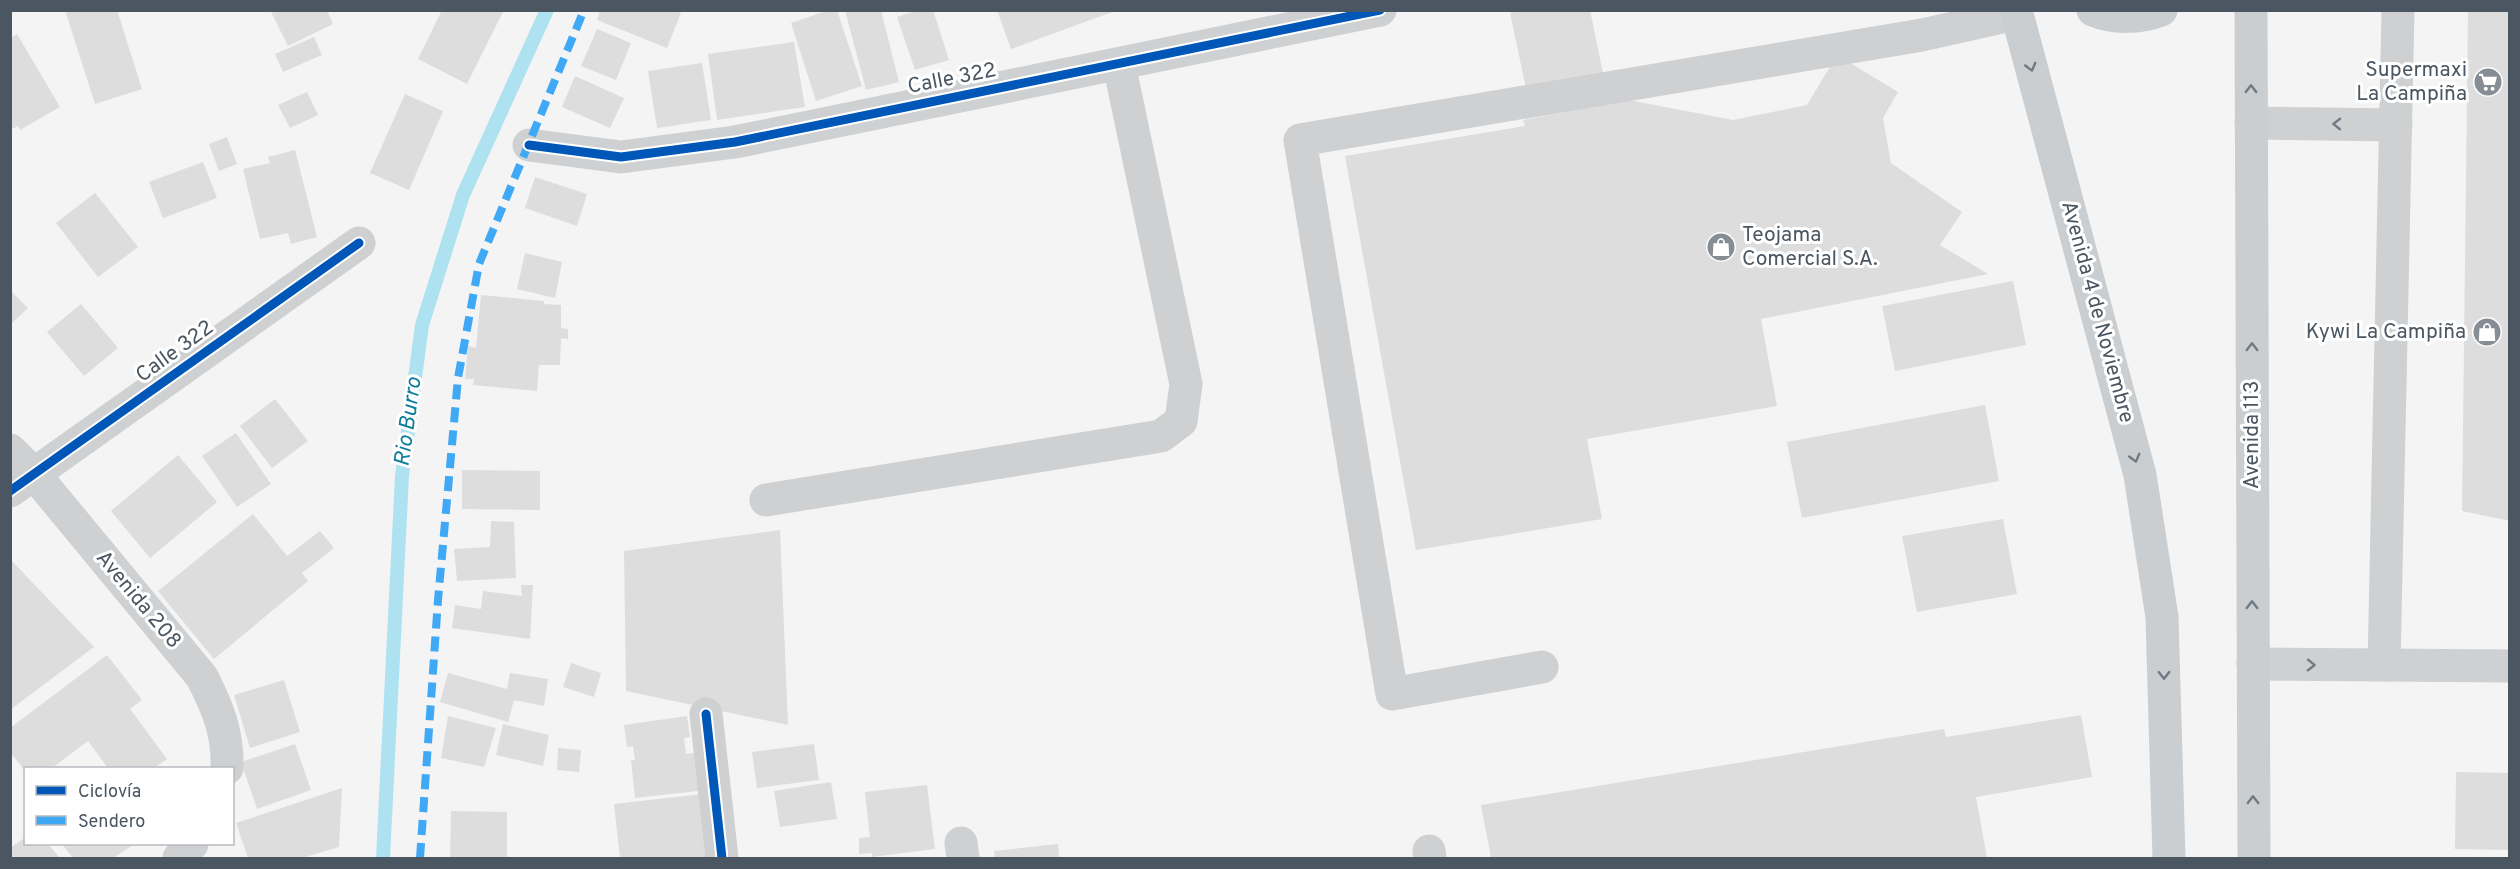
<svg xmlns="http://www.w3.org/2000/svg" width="2520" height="869" viewBox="0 0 2520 869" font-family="Overpass,sans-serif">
  <rect width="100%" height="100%" fill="#f4f4f4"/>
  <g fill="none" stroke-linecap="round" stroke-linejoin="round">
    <path stroke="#aee2f0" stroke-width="14" d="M383,858l19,-382 20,-151 41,-130 84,-185"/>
  </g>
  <g fill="#ddddde">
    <path d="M65,10h52l25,79 -47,15z"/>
    <path d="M270,10h57l6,14 -45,22z"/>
    <path d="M442,10h62l-37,74 -49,-25z"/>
    <path d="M600,10h74l7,3 -14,35 -70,-28z"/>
    <path d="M829,10h8l25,76 -46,15 -25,-78z"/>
    <path d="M845,10h36l18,72 -33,8z"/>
    <path d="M918,10h15l16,50 -34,10 -18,-53z"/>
    <path d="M997,10h118v1l-104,38z"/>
    <path d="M1522,10h68l14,68 -77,15 -17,-80z"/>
    <path d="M2468,10h42v511l-48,-10z"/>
    <path d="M597,29l34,14 -15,37 -35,-14z"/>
    <path d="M17,34l43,73 -40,23 -2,-4 -8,4v-92z"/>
    <path d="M314,37l8,18 -39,17 -8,-18z"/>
    <path d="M794,42l11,65 -88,13 -9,-66z"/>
    <path d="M1837,55l61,37 -15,26 8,45 71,49 -22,33 48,29 -227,45 16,87 -190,33 15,80 -186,31 -71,-394 180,-30 -2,-6 106,-20 104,20 74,-15z"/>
    <path d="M702,63l9,57 -54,8 -9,-57z"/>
    <path d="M575,76l49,22 -14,30 -48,-21z"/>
    <path d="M307,92l11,23 -28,13 -12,-23z"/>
    <path d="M405,94l38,17 -34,79 -39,-17z"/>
    <path d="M227,137l10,27 -18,7 -10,-27z"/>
    <path d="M295,150l22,87 -26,7 -3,-11 -28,6 -17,-70 27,-6 -2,-6z"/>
    <path d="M203,162l14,36 -54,20 -14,-36z"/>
    <path d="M535,177l52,17 -10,32 -52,-18z"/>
    <path d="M95,193l43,54 -40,30 -42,-54z"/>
    <path d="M525,253l37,9 -7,36 -38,-9z"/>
    <path d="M2013,281l13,64 -131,26 -13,-65z"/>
    <path d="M10,290l18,18 -18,17z"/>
    <path d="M481,295l63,6v3l17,1v23l7,1v10l-7,-1 -1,27h-21l-2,26 -64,-6 1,-6h-9l3,-33 8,2z"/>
    <path d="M81,304l37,44 -34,28 -37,-44z"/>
    <path d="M275,399l33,42 -36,27 -32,-42z"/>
    <path d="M1985,405l14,76 -197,37 -15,-76z"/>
    <path d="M236,433l35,51 -34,23 -35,-51z"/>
    <path d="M178,455l39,47 -67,56 -39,-47z"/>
    <path d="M462,470l78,1v39l-78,-1z"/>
    <path d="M253,514l34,42 33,-25 14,17 -32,25 6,8 -94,78 -56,-68z"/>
    <path d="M2003,519l14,75 -100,18 -15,-76z"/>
    <path d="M491,521l23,1 2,56 -59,3 -3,-32 36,-2z"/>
    <path d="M780,530l8,195 -162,-34 -2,-140z"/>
    <path d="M10,559l84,88 -84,63z"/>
    <path d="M521,585h12l-3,54 -78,-11 3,-23 26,4 2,-18 39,5z"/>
    <path d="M107,655l35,45 -12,9 37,50 -13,9h-46l-20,-27 -36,27h-26v4l-16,-20v-24z"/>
    <path d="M571,663l30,10 -7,24 -31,-10z"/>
    <path d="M448,673l59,16 3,-16 38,6 -4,27 -30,-6 -6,22 -68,-20z"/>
    <path d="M284,680l16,52 -50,16 -16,-53z"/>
    <path d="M2081,715l11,62 -116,20 11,61h-496l-10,-53 463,-76 2,8z"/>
    <path d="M448,716l48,12 -12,39 -43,-9z"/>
    <path d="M687,716l3,21 -6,1 2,16 16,-2 5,38 -72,8 -4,-38h4l-2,-14 -6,1 -3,-22z"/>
    <path d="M503,724l46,11 -6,31 -47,-11z"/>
    <path d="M295,744l16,46 -54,19 -16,-47z"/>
    <path d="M814,744l5,36 -62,8 -5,-36z"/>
    <path d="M558,748l23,2 -2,22 -22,-2z"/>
    <path d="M2456,772l54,1v77l-55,-1z"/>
    <path d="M831,782l6,37 -57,8 -6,-36z"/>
    <path d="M927,785l8,64 -63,8v-4l-13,1v-16l11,-1 -5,-45z"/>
    <path d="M342,788l-3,59 -37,11h-54l-12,-35z"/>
    <path d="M702,794l7,64h-89l-6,-54z"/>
    <path d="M451,811l56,1v46h-57z"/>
    <path d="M26,837v7h22l12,14h-50v-10z"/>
    <path d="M62,844h72l-21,14h-40z"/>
    <path d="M1058,844l1,14h-64l-1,-7z"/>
  </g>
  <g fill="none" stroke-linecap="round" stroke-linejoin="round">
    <g stroke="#ced0d2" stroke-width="33">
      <path d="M2251,123l145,2"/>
      <path d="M529,145l92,12 114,-15 645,-132"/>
      <path d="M10,450l25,25 167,202c16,32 26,55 25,91"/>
      <path d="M10,491l349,-248"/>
      <path d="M766,500l395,-64 20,-15 5,-37 -67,-320"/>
      <path d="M2253,664l257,2"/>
      <path d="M2384,665l14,-655"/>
      <path d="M1542,667l-150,27 -92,-554 622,-105 94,-21"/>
      <path d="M706,714l16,144"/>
      <path d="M961,843l2,15"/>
      <path d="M1429,851l1,7"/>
      <path d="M179,858l13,-14"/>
    </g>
    <g stroke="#caced1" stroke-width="33">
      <path d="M2016,10l124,465 22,142 7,241"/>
      <path d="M2093,10c21,9 47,8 68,0"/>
      <path d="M2251,10l3,848"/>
    </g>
    <path stroke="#3fa9f5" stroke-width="8" stroke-dasharray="15 8" stroke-linecap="butt" d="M420,858l18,-258 20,-222 21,-114 105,-254"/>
    <g stroke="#fff" stroke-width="13">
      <g id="cycleway">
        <path d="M529,145l92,12 114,-15 645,-132"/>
        <path d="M10,491l349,-248"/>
        <path d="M706,714l16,144"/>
      </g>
    </g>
    <use href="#cycleway" stroke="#0057b8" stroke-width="9"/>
  </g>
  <defs><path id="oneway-chevron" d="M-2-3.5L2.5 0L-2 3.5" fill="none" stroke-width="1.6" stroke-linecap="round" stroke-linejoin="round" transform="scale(1.5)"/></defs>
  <g stroke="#707a83">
    <use href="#oneway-chevron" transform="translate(2031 67) rotate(75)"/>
    <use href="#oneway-chevron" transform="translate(2251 89) rotate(-90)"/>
    <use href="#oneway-chevron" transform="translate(2252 347) rotate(-90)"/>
    <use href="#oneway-chevron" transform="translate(2135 458) rotate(75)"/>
    <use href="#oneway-chevron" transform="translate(2252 605) rotate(-90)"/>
    <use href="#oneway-chevron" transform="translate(2164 675) rotate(89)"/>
    <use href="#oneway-chevron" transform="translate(2253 800) rotate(-90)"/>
  </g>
  <g stroke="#727b83">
    <use href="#oneway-chevron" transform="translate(2337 124) rotate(-179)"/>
    <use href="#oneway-chevron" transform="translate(2311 665) rotate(1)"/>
  </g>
  <defs>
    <g id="supermarket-disc" transform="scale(1.5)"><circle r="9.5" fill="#868d94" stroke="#fff"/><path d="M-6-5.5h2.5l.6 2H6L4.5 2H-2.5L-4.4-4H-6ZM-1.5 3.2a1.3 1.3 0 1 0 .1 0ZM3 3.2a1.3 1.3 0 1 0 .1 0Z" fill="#fff"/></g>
    <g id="shop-disc" transform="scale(1.5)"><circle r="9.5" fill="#868d94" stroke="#fff"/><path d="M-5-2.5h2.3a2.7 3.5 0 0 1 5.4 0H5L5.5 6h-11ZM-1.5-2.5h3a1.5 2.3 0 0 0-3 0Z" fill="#fff"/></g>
  </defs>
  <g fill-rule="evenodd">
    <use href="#supermarket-disc" x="2488" y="82"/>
    <use href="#shop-disc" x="1721" y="247"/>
    <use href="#shop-disc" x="2487" y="332"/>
  </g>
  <g text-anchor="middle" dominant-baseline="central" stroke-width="6" stroke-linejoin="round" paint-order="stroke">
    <g font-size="21" fill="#4a5661" stroke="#fff" text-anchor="end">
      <text x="2467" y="70">Supermaxi<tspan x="2467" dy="24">La Campiña</tspan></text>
      <text x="1742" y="235" text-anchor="start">Teojama<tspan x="1742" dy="24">Comercial S.A.</tspan></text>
      <text x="2466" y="332">Kywi La Campiña</text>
    </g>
    <g font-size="21" fill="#4a5661" stroke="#fff">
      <text transform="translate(952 79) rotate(-11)">Calle 322</text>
      <text transform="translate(2097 312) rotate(75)">Avenida 4 de Noviembre</text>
      <text transform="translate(175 352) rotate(-36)">Calle 322</text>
      <text transform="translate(2252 435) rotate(-90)">Avenida 113</text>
      <text transform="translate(138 600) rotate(50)">Avenida 208</text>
    </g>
    <g font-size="22" font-style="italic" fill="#0c7c9b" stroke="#fff">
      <text transform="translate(409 422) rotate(-82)">Rio Burro</text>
    </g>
  </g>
  <rect width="2520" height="869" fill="none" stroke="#4a5661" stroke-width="24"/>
  <rect x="24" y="767" width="210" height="78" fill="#ffffff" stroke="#b7bbc0" stroke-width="1.5"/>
  <rect x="36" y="786" width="30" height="9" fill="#0057b8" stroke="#b7bbc0" stroke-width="1.5"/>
  <text x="78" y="797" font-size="18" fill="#4a5661">Ciclovía</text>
  <rect x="36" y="816" width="30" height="9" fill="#3fa9f5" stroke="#b7bbc0" stroke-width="1.5"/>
  <text x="78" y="827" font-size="18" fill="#4a5661">Sendero</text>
</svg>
